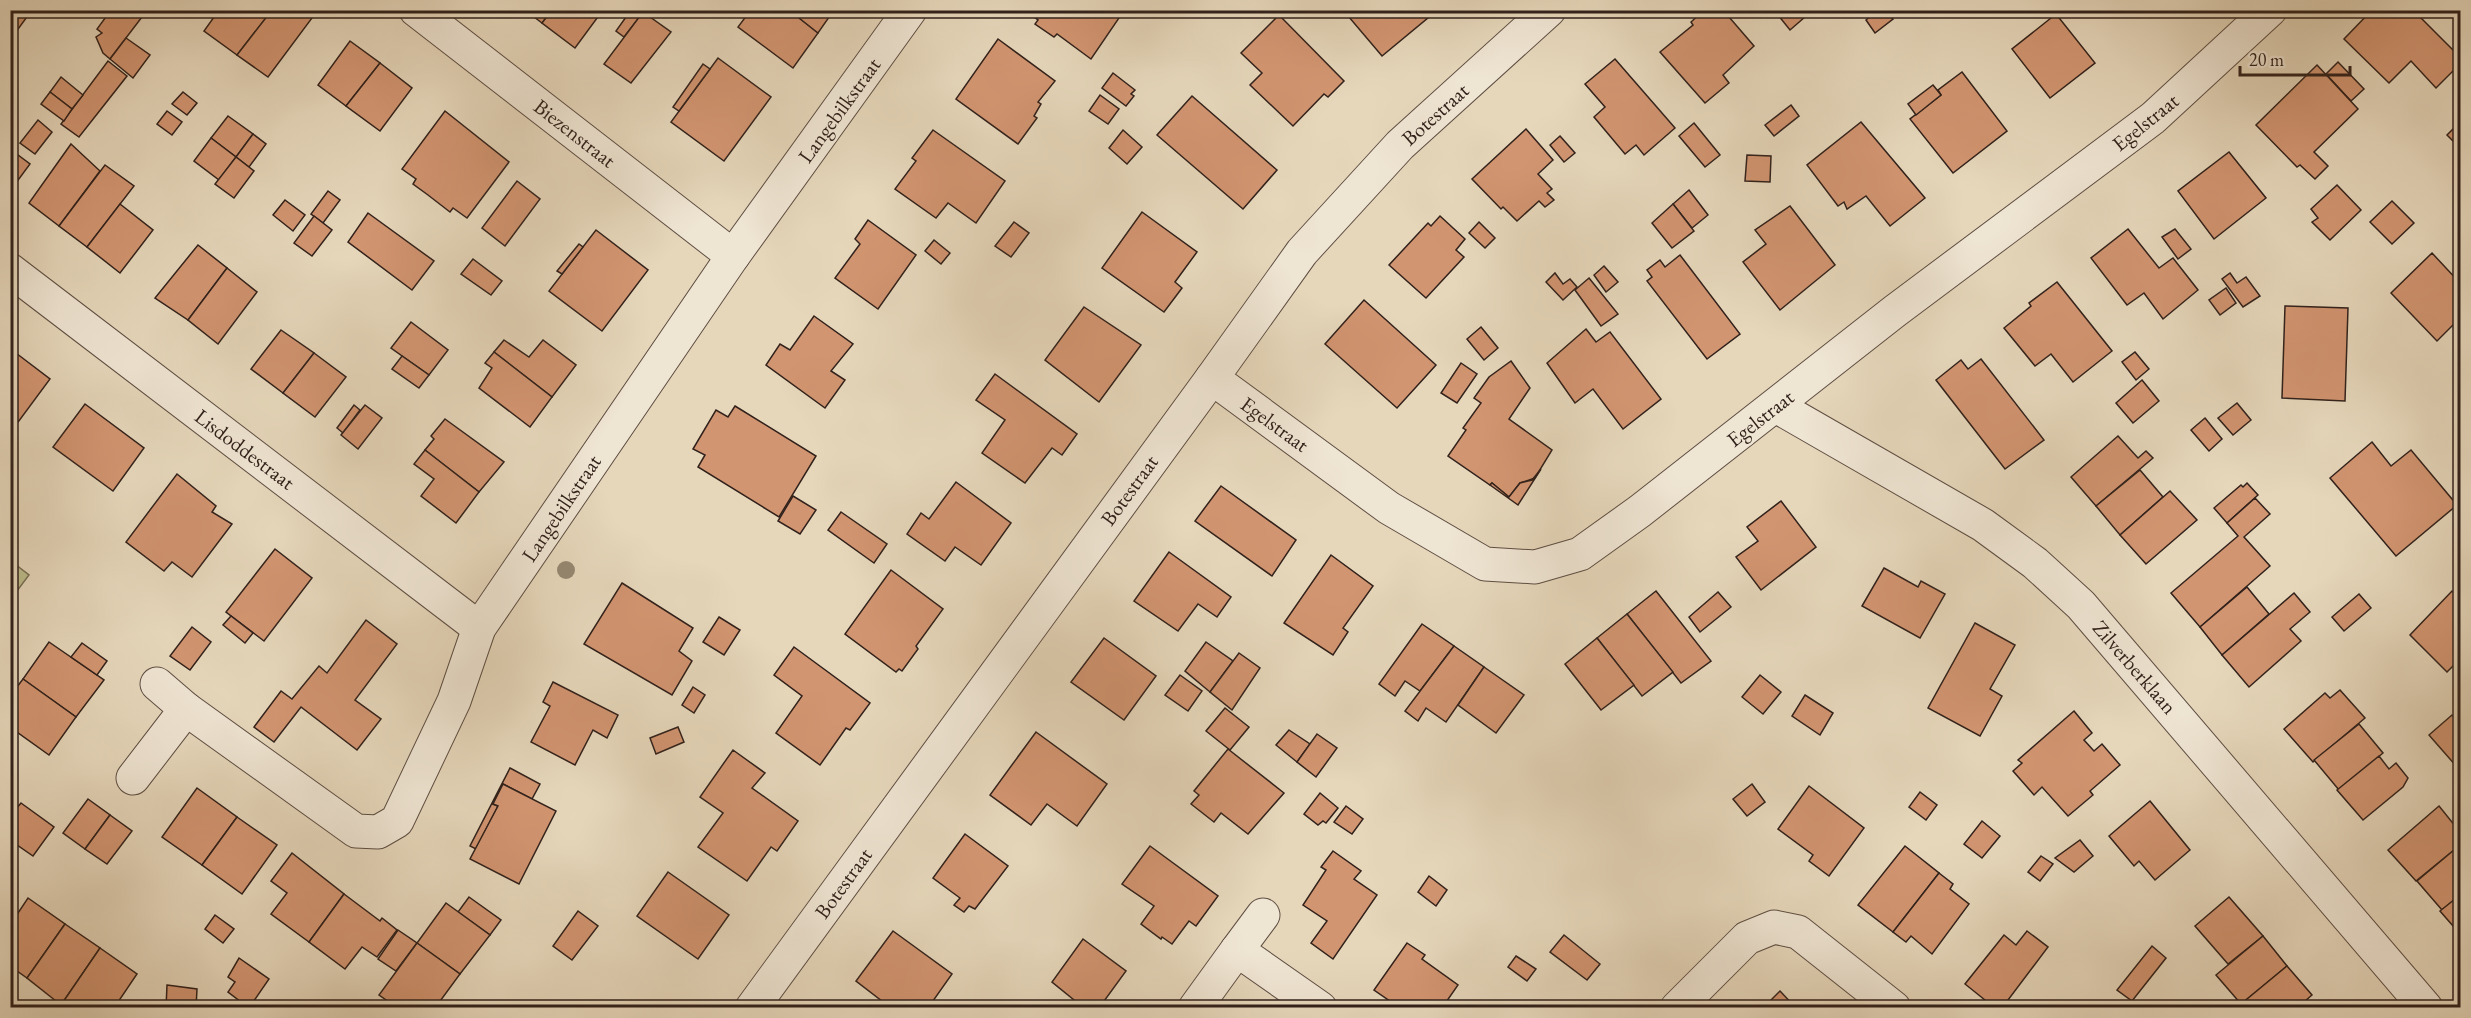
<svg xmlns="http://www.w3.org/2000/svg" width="2471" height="1018" viewBox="0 0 2471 1018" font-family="'EB Garamond',serif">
  <rect width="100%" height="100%" fill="#e6d7bb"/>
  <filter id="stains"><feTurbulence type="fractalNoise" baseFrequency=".00333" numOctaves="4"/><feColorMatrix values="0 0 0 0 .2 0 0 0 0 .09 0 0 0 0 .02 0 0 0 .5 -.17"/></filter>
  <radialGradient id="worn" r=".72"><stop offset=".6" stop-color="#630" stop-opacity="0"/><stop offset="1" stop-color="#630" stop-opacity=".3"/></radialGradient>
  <path fill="#bdbc8b" stroke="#776e53" stroke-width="1.5" d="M11,561l18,14 -18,24z"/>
  <g fill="#d29571" stroke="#31211b" stroke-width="1.5">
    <path d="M10,10h22l-19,26 -3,-2z"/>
    <path d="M111,10h31l3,3 -35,46 -7,-6 -7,-16 6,-4 -5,-4z"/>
    <path d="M219,10h53l-35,45 -33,-24z"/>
    <path d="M272,10h38l5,4 -47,63 -31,-22z"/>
    <path d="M525,10h27l-10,13z"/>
    <path d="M552,10h51l-28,38 -33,-25z"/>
    <path d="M631,10l10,5 -17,22 -8,-6z"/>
    <path d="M789,10l29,23 -25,35 -55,-41 9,-12 -4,-5z"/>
    <path d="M789,10h45l-16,23z"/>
    <path d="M1025,10h84l10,8 -28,41 -34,-25 -3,3 -19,-13 3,-4z"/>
    <path d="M1343,10h81l5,7 -47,39z"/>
    <path d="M1704,10h19l31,36 -31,29 6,8 -24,20 -45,-51 33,-27 -2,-3z"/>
    <path d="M1774,10h39l-23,20z"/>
    <path d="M1877,10h9l7,9 -18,14 -9,-13z"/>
    <path d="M2372,10h41l47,47v7l-24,24 -25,-27 -22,22 -45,-44z"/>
    <path d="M643,12l28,20 -40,51 -27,-19z"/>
    <path d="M2056,14l39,49 -45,35 -38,-49z"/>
    <path d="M1279,15l65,66 -16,16 -4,-3 -31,32 -43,-41 12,-12 -21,-20z"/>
    <path d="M126,38l24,17 -17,23 -23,-19z"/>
    <path d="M998,39l57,42 -17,21 3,2 -7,12 3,2 -19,26 -62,-45z"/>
    <path d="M350,41l30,22 -34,43 -28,-21z"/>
    <path d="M718,58l53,39 -47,64 -53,-39z"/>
    <path d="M1615,59l60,69 -31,27 -8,-10 -11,9 -31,-37 11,-10 -20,-23z"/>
    <path d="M108,61l19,15 -48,61 -18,-13z"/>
    <path d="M2338,62l26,27 -13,12 -25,-27z"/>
    <path d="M380,63l32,25 -32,43 -34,-25z"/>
    <path d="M703,64l7,5 -31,42 -6,-4z"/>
    <path d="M2317,65l41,44 -44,43 14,14 -13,13 -15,-14 -3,2 -41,-42z"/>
    <path d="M1962,72l45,59 -54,42 -43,-54 31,-24 -3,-5z"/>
    <path d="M1113,73l22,17 -4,4 3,2 -8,10 -24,-18z"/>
    <path d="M61,77l22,18 -11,14 -22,-17z"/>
    <path d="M1933,85l8,10 -25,20 -8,-11z"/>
    <path d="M50,92l22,17 -8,12 -23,-17z"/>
    <path d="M183,92l14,11 -10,12 -15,-11z"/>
    <path d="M1100,95l19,14 -11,15 -19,-13z"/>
    <path d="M1192,96l85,74 -34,39 -86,-74z"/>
    <path d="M1791,105l8,11 -25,20 -9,-11z"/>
    <path d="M167,111l15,11 -10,13 -15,-11z"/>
    <path d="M445,111l64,51 -42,56 -14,-10 -3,4 -22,-17 -15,-11 3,-5 -14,-10z"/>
    <path d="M228,116l25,18 -17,23 -25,-19z"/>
    <path d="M38,120l14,12 -17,22 -15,-11z"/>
    <path d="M1861,122l64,76 -35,28 -24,-30 -19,13 -3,-7 -6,4 -31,-41z"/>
    <path d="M2460,122v26l-13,-13z"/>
    <path d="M1694,123l26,32 -15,12 -26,-31z"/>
    <path d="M1526,129l27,31 -15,14 14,15 -5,4 7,7 -9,7 -6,-6 -22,20 -14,-14 -2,2 -29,-30z"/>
    <path d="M933,130l72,51 -29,42 -28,-20 -12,15 -41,-29 21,-28 -4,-3z"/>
    <path d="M1123,130l19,17 -15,17 -18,-16z"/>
    <path d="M253,134l13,10 -17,23 -13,-10z"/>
    <path d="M1560,136l15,17 -11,9 -14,-17z"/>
    <path d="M211,138l25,19 -17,23 -25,-19z"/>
    <path d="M71,144l29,27 -41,55 -30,-23z"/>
    <path d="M10,149l20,15 -17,23 -3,-2z"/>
    <path d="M2229,152l37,46 -52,41 -36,-48z"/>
    <path d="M1747,155l24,1 -1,26 -25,-1z"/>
    <path d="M236,157l18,14 -20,27 -19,-14z"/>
    <path d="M105,165l29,21 -47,61 -28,-21z"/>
    <path d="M517,181l23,18 -35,47 -23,-18z"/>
    <path d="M2337,185l24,25 -31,30 -18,-18 6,-4 -7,-9z"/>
    <path d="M1689,190l19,25 -16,13 -19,-24z"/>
    <path d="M328,191l12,9 -17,23 -12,-9z"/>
    <path d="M285,200l20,15 -12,16 -20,-16z"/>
    <path d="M2392,201l22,22 -22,21 -22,-22z"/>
    <path d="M120,204l33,26 -33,43 -33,-26z"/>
    <path d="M1673,204l21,27 -22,17 -20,-25z"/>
    <path d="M1790,206l45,59 -55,45 -37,-48 23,-18 -11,-14z"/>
    <path d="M1142,212l55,40 -22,30 7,6 -18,24 -62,-44z"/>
    <path d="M368,213l66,48 -22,29 -64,-48z"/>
    <path d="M314,216l18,14 -20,26 -18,-13z"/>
    <path d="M1440,216l25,23 -9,11 8,7 -38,41 -37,-33 39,-42 3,3z"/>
    <path d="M868,220l48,35 -38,54 -43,-31 25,-34 -5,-5z"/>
    <path d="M1014,222l15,11 -18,24 -16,-11z"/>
    <path d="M1479,222l16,16 -10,10 -16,-15z"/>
    <path d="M2128,229l31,39 14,-10 25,32 -35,29 -19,-26 -17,12 -36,-47z"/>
    <path d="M2175,229l16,20 -13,10 -16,-22z"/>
    <path d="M596,230l52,40 -46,61 -53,-40z"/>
    <path d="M934,240l16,13 -9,11 -16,-13z"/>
    <path d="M579,244l4,3 -21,27 -5,-3z"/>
    <path d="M198,245l29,23 -39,52 -33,-22z"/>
    <path d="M2432,253l28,30v35l-23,23 -46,-48z"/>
    <path d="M1680,255l60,79 -33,25 -60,-78 5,-4 -5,-7 13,-10 5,7z"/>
    <path d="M473,259l29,22 -11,14 -30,-21z"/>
    <path d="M1604,266l14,16 -12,10 -12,-17z"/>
    <path d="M227,268l30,24 -39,52 -30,-24z"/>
    <path d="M1555,273l8,11 7,-5 7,8 -14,13 -17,-18z"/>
    <path d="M2230,273l7,10 9,-6 14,19 -17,11 -21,-28z"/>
    <path d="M1589,278l29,36 -17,12 -26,-36z"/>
    <path d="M2057,282l55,69 -39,31 -22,-28 -16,12 -31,-38 27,-22 -2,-3z"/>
    <path d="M2226,288l10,15 -16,12 -11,-15z"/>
    <path d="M1364,300l72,65 -39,43 -72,-64z"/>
    <path d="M2285,306l63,2 -3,93 -63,-3z"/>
    <path d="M1084,307l57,38 -42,57 -54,-42z"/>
    <path d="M814,316l39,28 -22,27 14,9 -20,28 -59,-43 14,-21 10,6z"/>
    <path d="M411,322l37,28 -19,25 -38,-27z"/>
    <path d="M1481,327l17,21 -14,12 -17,-21z"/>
    <path d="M1586,329l10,13 14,-10 51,67 -38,30 -30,-40 -18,14 -28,-40z"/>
    <path d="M281,330l33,23 -31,40 -32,-24z"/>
    <path d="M504,340l25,17 14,-17 33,25 -24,32 -58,-45z"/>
    <path d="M12,350l38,29 -40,54v-81z"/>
    <path d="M494,352l58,45 -22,30 -51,-39 13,-20 -7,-5z"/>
    <path d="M2135,352l14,17 -13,11 -14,-18z"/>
    <path d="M314,353l32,24 -31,40 -32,-24z"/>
    <path d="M402,356l27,19 -10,13 -27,-19z"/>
    <path d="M1981,359l63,81 -39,29 -69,-89 25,-20 7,9z"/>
    <path d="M1511,361l19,27 -21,31 43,31 -17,28 -15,5 -11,14 -17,-14 -2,2 -42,-29 18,-26 -3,-2 18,-25 -7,-5 15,-21z"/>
    <path d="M1461,363l16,11 -20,29 -16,-10z"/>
    <path d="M995,374l82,60 -15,21 -10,-7 -27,35 -43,-30 23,-33 -29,-20z"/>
    <path d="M2142,380l17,21 -26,22 -17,-20z"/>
    <path d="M2237,403l14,17 -18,15 -15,-17z"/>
    <path d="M85,404l59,44 -31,43 -60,-44z"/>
    <path d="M354,405l6,5 -17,23 -6,-5z"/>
    <path d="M365,405l17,13 -24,31 -17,-14z"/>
    <path d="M735,406l81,50 -37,61 -81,-50 7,-12 -12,-6 23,-39 12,7z"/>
    <path d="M2205,418l17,21 -13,12 -18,-21z"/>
    <path d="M445,419l59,43 -25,30 -54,-42 9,-11 -3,-3z"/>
    <path d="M2118,436l20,22 8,-7 7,7 -57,48 -25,-29z"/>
    <path d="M2372,442l19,24 20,-16 46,55 -61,51 -66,-78z"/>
    <path d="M425,450l54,42 -23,31 -35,-27 13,-17 -20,-15z"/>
    <path d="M1541,469l-23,36 -28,-20 2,-2 17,14 11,-14 12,-3z"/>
    <path d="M2140,470l23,27 -43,38 -24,-29z"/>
    <path d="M177,474l39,32 -4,6 20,12 -40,53 -20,-15 -8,9 -38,-29z"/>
    <path d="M956,482l55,41 -30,42 -26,-18 -10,14 -38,-27 14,-21 8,6z"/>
    <path d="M2247,483l11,12 -31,28 -13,-15 27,-23 2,2z"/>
    <path d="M1221,486l75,54 -24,36 -77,-55z"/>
    <path d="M2170,491l27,29 -51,44 -26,-29z"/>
    <path d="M793,496l23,14 -16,24 -22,-13z"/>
    <path d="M2255,498l15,16 -26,23 26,29 -70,61 -29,-34 67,-57 -11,-13z"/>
    <path d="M1781,501l35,46 -55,43 -25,-33 22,-16 -11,-14z"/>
    <path d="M841,512l46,32 -13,19 -46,-33z"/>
    <path d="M275,549l37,29 -48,63 -38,-29z"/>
    <path d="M1169,552l62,45 -14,20 -19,-13 -20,27 -44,-30z"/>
    <path d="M1331,555l42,31 -30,42 5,4 -15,23 -49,-32z"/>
    <path d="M1884,568l34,19 3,-6 24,13 -25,44 -58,-32z"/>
    <path d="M891,570l52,39 -27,37 2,3 -16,22 -3,-2 -3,3 -51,-38z"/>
    <path d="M622,583l71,45 -14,23 13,10 -20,34 -88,-51z"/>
    <path d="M2247,587l22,27 -47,41 -22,-28z"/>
    <path d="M1656,591l55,70 -30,22 -54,-69z"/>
    <path d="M2452,591l8,8v60l-13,13 -37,-37z"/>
    <path d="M1718,592l13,15 -31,25 -11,-15z"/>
    <path d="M2294,593l16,19 -20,17 11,12 -52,46 -27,-32z"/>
    <path d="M2359,594l12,14 -27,23 -12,-14z"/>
    <path d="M1627,614l46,58 -31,24 -45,-58z"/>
    <path d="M231,616l22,17 -8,10 -22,-18z"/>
    <path d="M719,617l21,13 -16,25 -21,-13z"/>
    <path d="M366,620l31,24 -42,56 26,19 -24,31 -56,-43 -27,35 -20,-15 27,-36 11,8 27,-33 8,7z"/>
    <path d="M1975,623l40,22 -25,44 12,7 -22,40 -52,-28z"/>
    <path d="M1422,624l32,22 -34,45 -15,-10 -10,15 -16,-12z"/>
    <path d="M192,627l19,15 -21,28 -20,-14z"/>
    <path d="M1104,638l52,38 -32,44 -53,-38z"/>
    <path d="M1597,638l37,47 -33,25 -36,-46z"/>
    <path d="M49,642l55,38 -28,37 -53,-38z"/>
    <path d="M1206,642l27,19 -23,31 -25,-21z"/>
    <path d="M82,643l25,18 -10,14 -26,-18z"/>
    <path d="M1454,646l30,21 -38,55 -20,-14 -8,13 -13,-10z"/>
    <path d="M794,647l76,56 -20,27 -4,-2 -26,37 -44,-32 26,-37 -28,-21z"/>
    <path d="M1239,653l21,15 -28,42 -22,-18z"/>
    <path d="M1484,667l40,28 -28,38 -38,-28z"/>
    <path d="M1180,675l22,16 -14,20 -23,-16z"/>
    <path d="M1760,675l21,17 -18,22 -21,-17z"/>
    <path d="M23,679l53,38 -27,38 -39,-28v-31z"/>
    <path d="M553,682l65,33 -11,23 -14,-8 -18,35 -44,-23 19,-36 -7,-4z"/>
    <path d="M693,687l12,8 -11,18 -12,-8z"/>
    <path d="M2340,690l25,28 -52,44 -29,-33 41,-36 5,5z"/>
    <path d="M1805,695l28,18 -13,22 -28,-19z"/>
    <path d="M1225,708l24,19 -19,23 -24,-19z"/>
    <path d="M2074,711l18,22 -8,7 10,11 8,-7 18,21 -30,26 3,4 -25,21 -26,-29 -8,8 -21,-24 9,-8 -4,-3z"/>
    <path d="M2452,715l8,10v39l-3,3 -28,-32z"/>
    <path d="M2359,724l24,29 -44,37 -25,-30z"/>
    <path d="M678,727l6,15 -28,12 -6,-16z"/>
    <path d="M1289,730l21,14 -13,18 -21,-17z"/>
    <path d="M1036,732l71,52 -30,42 -30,-22 -16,21 -41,-30z"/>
    <path d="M1317,734l20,14 -21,29 -19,-15z"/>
    <path d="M1228,749l56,44 -36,41 -27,-21 -7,9 -23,-18 8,-9 -5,-4z"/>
    <path d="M733,750l32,23 -13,15 46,33 -21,30 -6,-4 -24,34 -49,-34 25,-34 -23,-16z"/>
    <path d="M2379,756l10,13 7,-6 12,15 -5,9 -40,33 -26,-30z"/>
    <path d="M510,768l30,16 -8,15 -29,-15 -10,20 5,2 -22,43 -6,-3z"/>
    <path d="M503,784l53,27 -37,73 -49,-25 28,-53 -5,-2z"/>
    <path d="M1752,784l13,18 -18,14 -14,-17z"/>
    <path d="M1809,786l55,42 -35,48 -20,-15 4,-6 -35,-26z"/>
    <path d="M197,788l40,29 -35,48 -40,-28z"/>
    <path d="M1920,792l17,13 -11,15 -17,-13z"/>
    <path d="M1320,793l18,15 -12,15 -3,-2 -5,4 -14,-11z"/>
    <path d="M88,799l22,16 -25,34 -22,-16z"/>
    <path d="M2150,801l40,49 -35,30 -16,-19 -5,5 -25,-30z"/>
    <path d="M21,803l33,24 -21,29 -23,-16v-24z"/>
    <path d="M1346,806l17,13 -11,15 -18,-12z"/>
    <path d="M2439,806l21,26v13l-44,36 -28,-31z"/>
    <path d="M110,815l22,16 -25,33 -22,-15z"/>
    <path d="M237,817l40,28 -35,49 -40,-29z"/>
    <path d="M1982,821l18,15 -18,22 -18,-14z"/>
    <path d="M965,834l43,32 -33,43 -6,-3 -5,6 -10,-7 6,-7 -27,-20z"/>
    <path d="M2080,840l13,16 -19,16 -19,-14z"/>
    <path d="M2460,845v50l-18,15 -25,-29z"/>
    <path d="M1150,846l68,50 -22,30 -7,-5 -17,23 -10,-7 -1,2 -20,-15 13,-18 -32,-22z"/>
    <path d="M1905,846l34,27 -46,59 -35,-27z"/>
    <path d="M1333,851l28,20 -7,8 23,16 -44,64 -22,-16 16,-22 -24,-16 23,-35 -5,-3z"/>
    <path d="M292,853l52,41 -35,48 -38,-28 16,-21 -16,-12z"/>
    <path d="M2041,856l12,8 -13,17 -12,-9z"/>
    <path d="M668,872l61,43 -31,44 -61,-43z"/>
    <path d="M1939,873l14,11 -3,5 19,15 -37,50 -21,-18 -5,6 -13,-10z"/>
    <path d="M1429,876l18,14 -11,16 -18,-14z"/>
    <path d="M344,894l36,27 2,-3 15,12 -20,27 -15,-10 -17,22 -36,-27z"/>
    <path d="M2460,895v39l-20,-23z"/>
    <path d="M469,897l32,23 -11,15 -32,-23z"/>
    <path d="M2229,897l34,39 -35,28 -33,-38z"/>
    <path d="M28,898l37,26 -38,54 -17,-12v-41z"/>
    <path d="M446,903l44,32 -30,39 -43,-31z"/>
    <path d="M578,911l20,15 -26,34 -19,-14z"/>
    <path d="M215,915l19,14 -11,14 -18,-14z"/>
    <path d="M65,924l35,24 -39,57 -34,-27z"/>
    <path d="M398,930l19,13 -21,28 -18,-12z"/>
    <path d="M893,931l59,43 -24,34h-24l-8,-7 -5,7 -35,-27z"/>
    <path d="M2027,931l21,16 -46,61h-7l-30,-24 39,-49 12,10z"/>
    <path d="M1564,935l36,29 -13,16 -37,-28z"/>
    <path d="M2263,936l24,30 -46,38 -25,-29z"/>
    <path d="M1083,939l43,32 -27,37h-15l-32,-26z"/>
    <path d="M417,943l43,31 -25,34h-37l-19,-13z"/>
    <path d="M1407,943l18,12 -3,4 36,26 -16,23h-42l-26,-18z"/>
    <path d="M2152,946l14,12 -34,43 -15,-11z"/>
    <path d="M100,948l37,26 -23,34h-50l-3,-3z"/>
    <path d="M1516,956l20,13 -9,12 -19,-14z"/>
    <path d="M239,958l30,21 -20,29 -21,-16 7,-10 -7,-5z"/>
    <path d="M2287,966l25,29 -15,13h-53l-3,-4z"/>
    <path d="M167,985l30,4 -1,19h-30z"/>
    <path d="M1780,991l16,17h-33z"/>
  </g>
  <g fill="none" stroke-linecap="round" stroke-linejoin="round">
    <g stroke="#5e4e43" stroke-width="35">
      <g id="minor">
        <path d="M416,10l317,246"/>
        <path d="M10,270l469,358"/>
        <path d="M1212,378l177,130 96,56 50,3 45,-13 60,-43 255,-200 258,-193 117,-108"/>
        <path d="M1776,406l207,119 52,38 46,42 345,403"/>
        <path d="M157,684l29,25 170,122 22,1 19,-11 57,-120 25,-73 254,-372 177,-246"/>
        <path d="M133,778l53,-69"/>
        <path d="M1237,950l26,-35"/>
        <path d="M1195,1008l42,-58 83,58"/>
        <path d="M1677,1008l70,-70 27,-11 24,5 96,76"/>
      </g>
    </g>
    <g stroke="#5e4e43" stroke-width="35">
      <path id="tertiary" d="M752,1008l460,-630 90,-126 98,-107 149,-135"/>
    </g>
    <use href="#minor" stroke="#efe5d3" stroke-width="33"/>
    <use href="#tertiary" stroke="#efe5d3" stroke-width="33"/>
  </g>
  <circle fill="#968872" cx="566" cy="570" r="9"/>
  <g text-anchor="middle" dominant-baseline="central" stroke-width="4.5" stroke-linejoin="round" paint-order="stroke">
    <g font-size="21" fill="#31211b" stroke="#efe5d3">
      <text transform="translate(839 110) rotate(-54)">Langebilkstraat</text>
      <text transform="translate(1435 114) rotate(-42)">Botestraat</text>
      <text transform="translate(2145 122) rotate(-39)">Egelstraat</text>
      <text transform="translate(575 133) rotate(38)">Biezenstraat</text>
      <text transform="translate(1760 418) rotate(-38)">Egelstraat</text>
      <text transform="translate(1275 424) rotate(36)">Egelstraat</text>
      <text transform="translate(245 449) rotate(37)">Lisdoddestraat</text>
      <text transform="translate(1129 490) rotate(-54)">Botestraat</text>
      <text transform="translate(561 508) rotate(-56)">Langebilkstraat</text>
      <text transform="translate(2135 667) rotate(49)">Zilverberklaan</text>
      <text transform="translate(843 883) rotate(-54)">Botestraat</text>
    </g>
  </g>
  <rect width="2471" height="1018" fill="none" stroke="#e6d7bb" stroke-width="36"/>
  <rect x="12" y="12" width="2447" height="994" fill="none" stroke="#31211b" stroke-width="3"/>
  <rect x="18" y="18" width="2435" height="982" fill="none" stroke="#31211b" stroke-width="1.5"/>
  <path d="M2240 66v9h110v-9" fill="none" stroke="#31211b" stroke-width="3"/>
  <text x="2249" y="66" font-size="18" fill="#31211b" stroke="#efe5d3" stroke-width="4.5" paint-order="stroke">20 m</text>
  <rect width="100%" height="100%" filter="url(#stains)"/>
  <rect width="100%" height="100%" fill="url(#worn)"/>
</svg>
